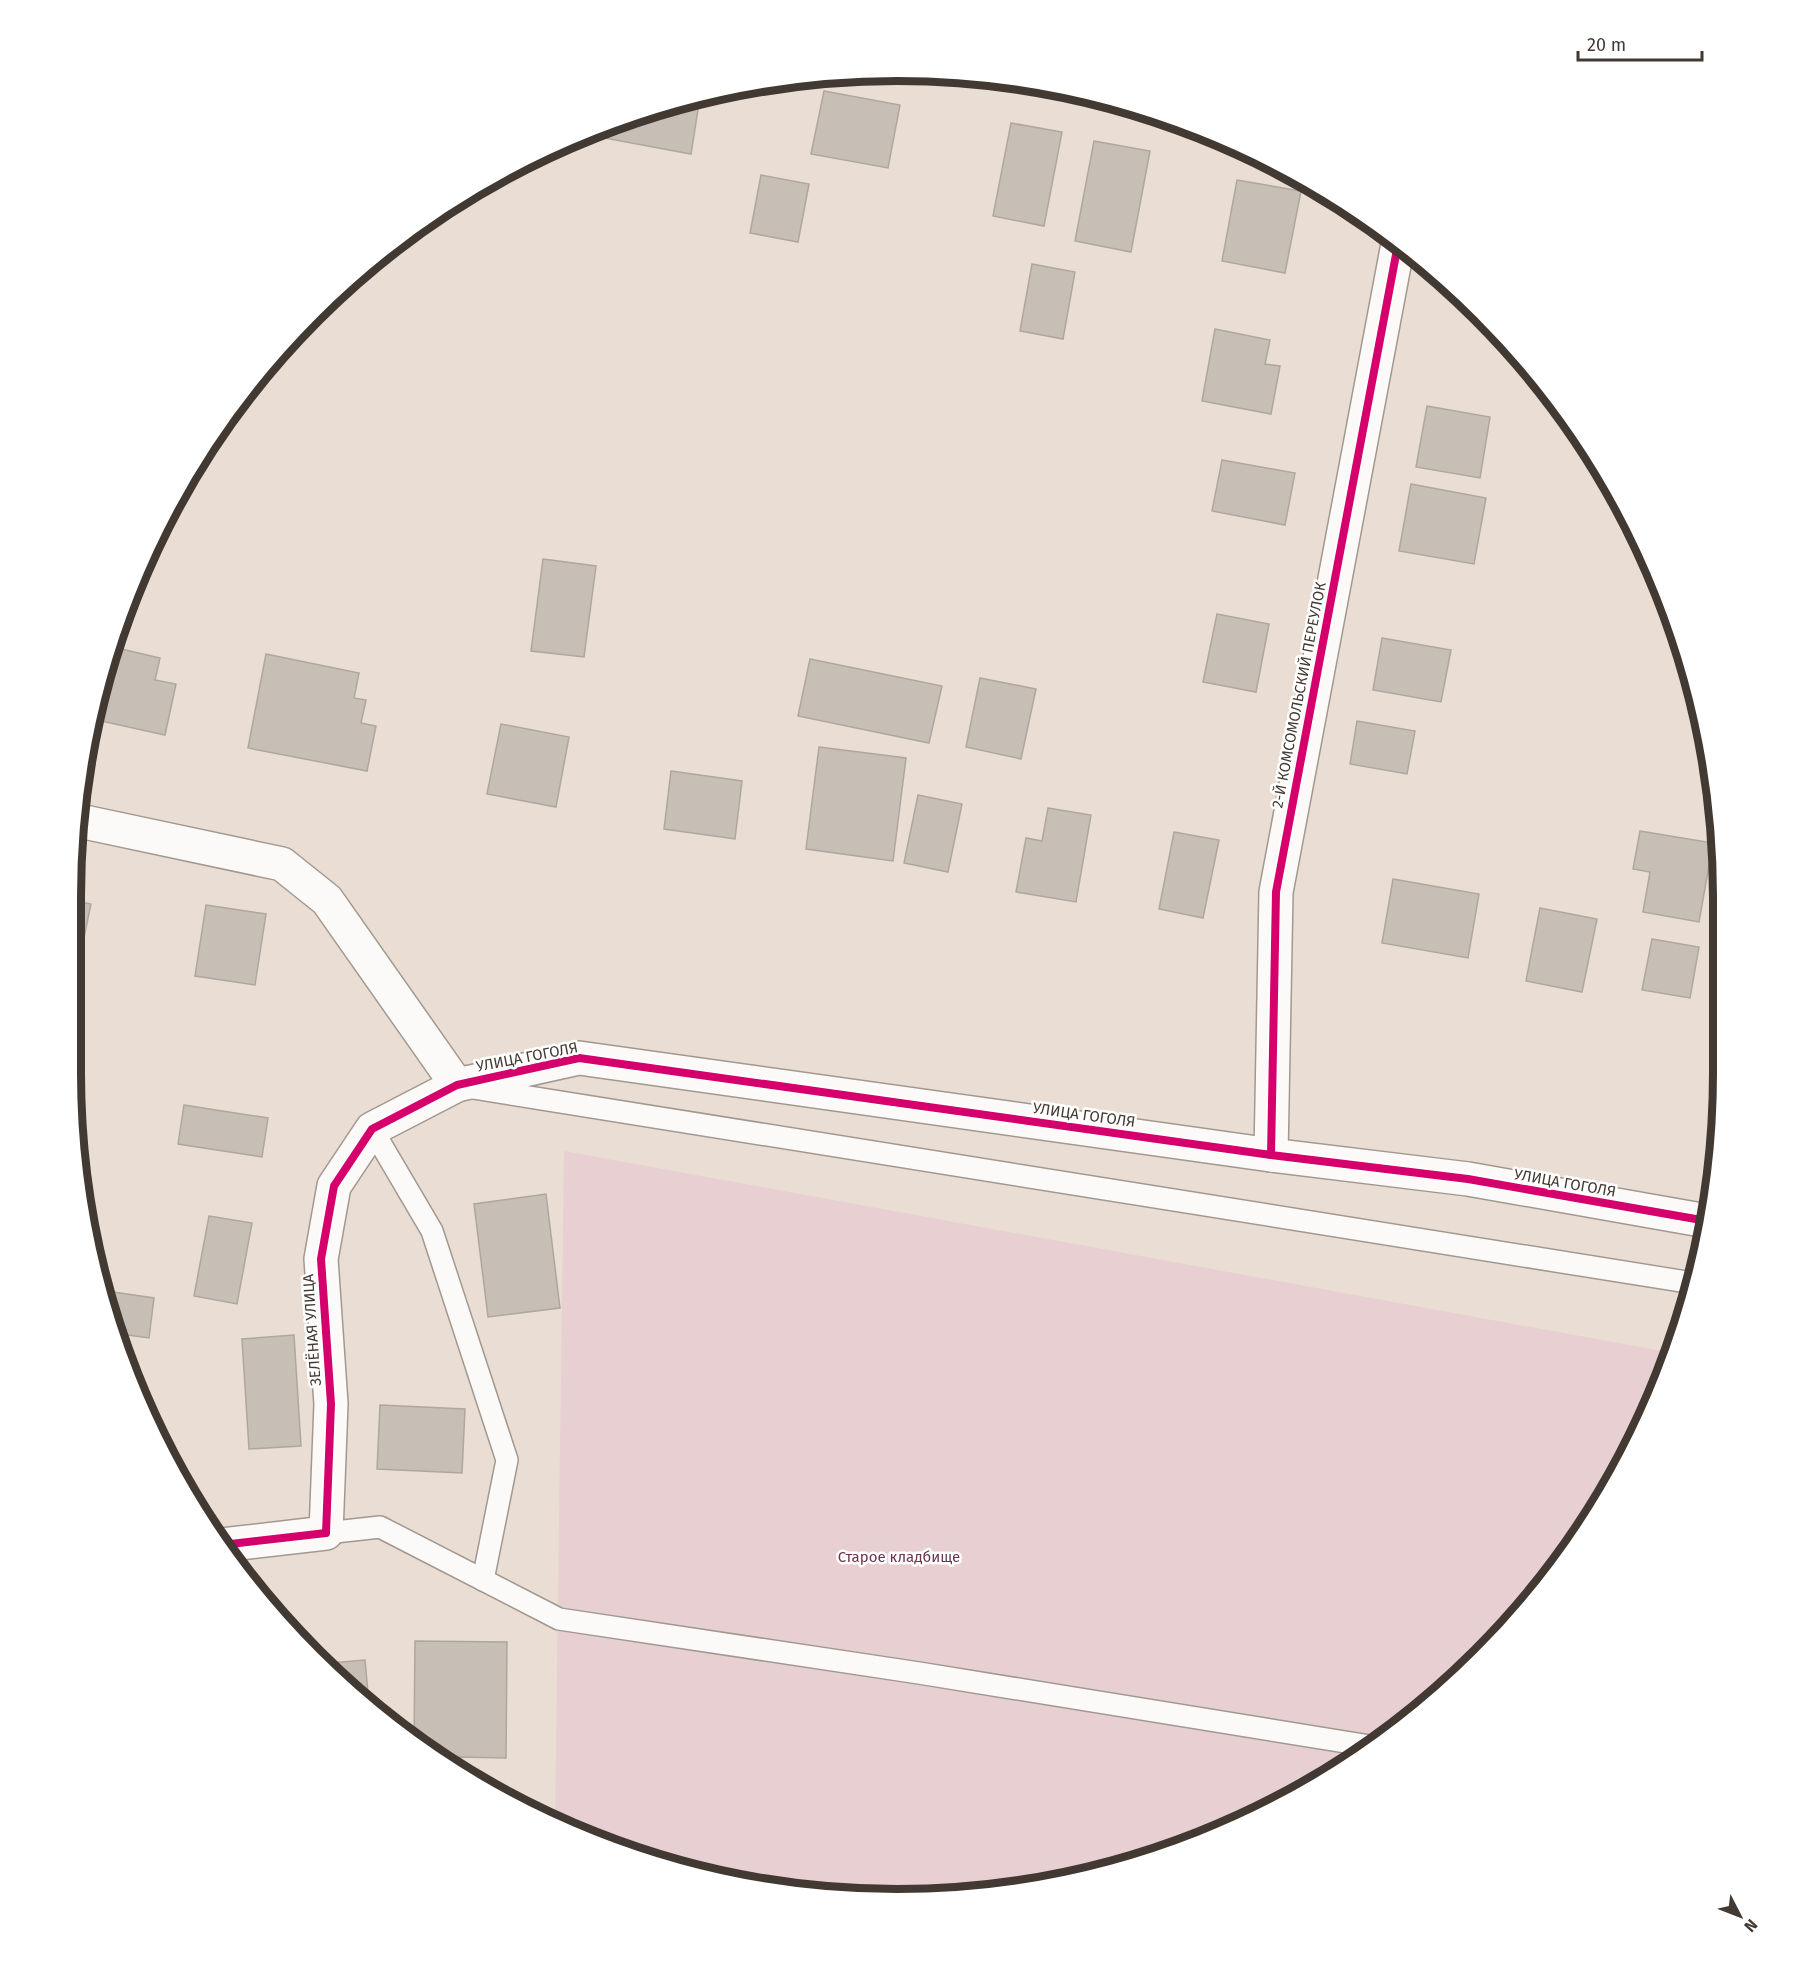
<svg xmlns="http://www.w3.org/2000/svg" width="1794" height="1970" viewBox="0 0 1794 1970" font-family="'Fira Sans',sans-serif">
  <rect width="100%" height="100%" fill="#eaddd3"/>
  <path fill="#e8cfd2" d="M564,1151l1109,202 -60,133 -95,132 -118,111 -186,107 -155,48 -162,15 -162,-15 -180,-62z"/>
  <g fill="#c7bfb6" stroke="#aea79e" stroke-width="1.5">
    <path d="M824,91l76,14 -12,63 -77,-14z"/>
    <path d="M700,97l-9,57 -92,-17 1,-10z"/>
    <path d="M1011,123l51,9 -18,94 -51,-10z"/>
    <path d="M1094,141l56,10 -19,101 -56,-11z"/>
    <path d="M761,175l48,9 -11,58 -48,-9z"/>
    <path d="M1237,180l64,11 -16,82 -63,-12z"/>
    <path d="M1032,264l43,8 -12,67 -43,-8z"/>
    <path d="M1215,329l55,11 -5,24 15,2 -9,48 -69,-13z"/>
    <path d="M1427,406l63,11 -10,61 -64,-11z"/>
    <path d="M1222,460l73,13 -10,52 -73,-14z"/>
    <path d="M1411,484l75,14 -12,66 -75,-13z"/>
    <path d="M543,559l53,7 -12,91 -53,-6z"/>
    <path d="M1217,614l52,10 -13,68 -53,-10z"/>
    <path d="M1382,638l69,12 -10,52 -68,-12z"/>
    <path d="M113,647l47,11 -5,22 21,4 -11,51 -73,-16z"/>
    <path d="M266,654l93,19 -5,25 12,2 -5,23 15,3 -9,45 -119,-23z"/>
    <path d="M810,659l132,27 -13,57 -131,-27z"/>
    <path d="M980,678l56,11 -15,70 -55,-12z"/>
    <path d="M1357,721l58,10 -8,43 -57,-10z"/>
    <path d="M501,724l68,13 -13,70 -69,-13z"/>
    <path d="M819,747l87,11 -13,103 -87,-12z"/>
    <path d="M671,771l71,10 -7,58 -71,-10z"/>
    <path d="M918,795l44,9 -14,68 -44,-9z"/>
    <path d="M1048,808l43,7 -15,87 -60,-10 10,-54 16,3z"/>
    <path d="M1640,831l73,12 -14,79 -56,-10 7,-40 -17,-3z"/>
    <path d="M1174,832l45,8 -16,78 -44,-9z"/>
    <path d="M72,871l6,1 -6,28 19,4 -13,62 -7,-1z"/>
    <path d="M1393,879l86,15 -11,64 -86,-15z"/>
    <path d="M206,905l60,9 -11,71 -60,-9z"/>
    <path d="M1540,908l57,11 -15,73 -56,-11z"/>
    <path d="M1652,939l47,8 -9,51 -48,-8z"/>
    <path d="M184,1105l84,13 -6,39 -84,-13z"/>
    <path d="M546,1194l14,114 -72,9 -14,-113z"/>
    <path d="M209,1216l43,7 -15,81 -43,-8z"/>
    <path d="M106,1291l48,7 -5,40 -29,-4z"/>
    <path d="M294,1335l7,111 -52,3 -7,-110z"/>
    <path d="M380,1405l85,4 -3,64 -85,-4z"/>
    <path d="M415,1641l92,1 -1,116 -48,-1v12l-44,-28z"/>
    <path d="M365,1660l4,44 -41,-41z"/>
  </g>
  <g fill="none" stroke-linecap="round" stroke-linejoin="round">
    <g stroke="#a19890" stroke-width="24">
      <g id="service">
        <path d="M473,1088l1220,195"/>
        <path d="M372,1129l60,102 75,229 -24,120"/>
        <path d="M326,1533l54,-6 179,92 360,54 451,73"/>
      </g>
    </g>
    <g stroke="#a19890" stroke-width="36">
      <g id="minor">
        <path d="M75,820l207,44 45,36 130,185"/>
        <path d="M1271,1155l5,-263 122,-648"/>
        <path d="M222,1545l104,-12 5,-129 -10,-145 13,-73 38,-57 85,-44 122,-27 692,97 197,24 239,42"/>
      </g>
    </g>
    <use href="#service" stroke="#fcfaf8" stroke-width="21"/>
    <use href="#minor" stroke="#fcfaf8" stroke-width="33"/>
    <g stroke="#fff" stroke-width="11">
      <g id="cycleway">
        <path d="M1271,1155l5,-263 122,-648"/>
        <path d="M222,1545l104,-12 5,-129 -10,-145 13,-73 38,-57 85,-44 122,-27 692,97 197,24 239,42"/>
      </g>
    </g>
    <use href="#cycleway" stroke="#d6006c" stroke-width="8"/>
  </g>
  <g text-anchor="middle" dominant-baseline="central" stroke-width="5" stroke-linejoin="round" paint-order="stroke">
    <g font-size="15" fill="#423932" stroke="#fff">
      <text transform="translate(1299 695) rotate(-79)">2-Й КОМСОМОЛЬСКИЙ ПЕРЕУЛОК</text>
      <text transform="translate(527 1057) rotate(-11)">УЛИЦА ГОГОЛЯ</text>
      <text transform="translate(1084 1115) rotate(8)">УЛИЦА ГОГОЛЯ</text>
      <text transform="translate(1565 1183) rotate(10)">УЛИЦА ГОГОЛЯ</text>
      <text transform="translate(312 1330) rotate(-94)">ЗЕЛЁНАЯ УЛИЦА</text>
    </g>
    <g font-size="15" fill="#6d344c" stroke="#fff">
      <text x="899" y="1557">Старое кладбище</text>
    </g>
  </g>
  <path d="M0 0H1794V1970H0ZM897 81H897A816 816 0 0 1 1713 897V1073A816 816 0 0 1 897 1889H897A816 816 0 0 1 81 1073V897A816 816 0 0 1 897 81Z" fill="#fff" fill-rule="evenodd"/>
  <path fill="none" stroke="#423932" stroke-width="8" d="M897 81H897A816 816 0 0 1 1713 897V1073A816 816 0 0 1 897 1889H897A816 816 0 0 1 81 1073V897A816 816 0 0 1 897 81Z"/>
  <g transform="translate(1740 1916) rotate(132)" stroke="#ffffff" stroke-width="4.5" paint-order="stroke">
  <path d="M0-4.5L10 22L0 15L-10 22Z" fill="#423932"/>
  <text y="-9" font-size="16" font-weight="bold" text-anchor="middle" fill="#423932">N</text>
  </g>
  <path d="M1578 51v9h124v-9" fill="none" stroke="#423932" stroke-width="3"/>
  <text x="1587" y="51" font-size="18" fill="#423932" stroke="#ffffff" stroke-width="4.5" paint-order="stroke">20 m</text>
</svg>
